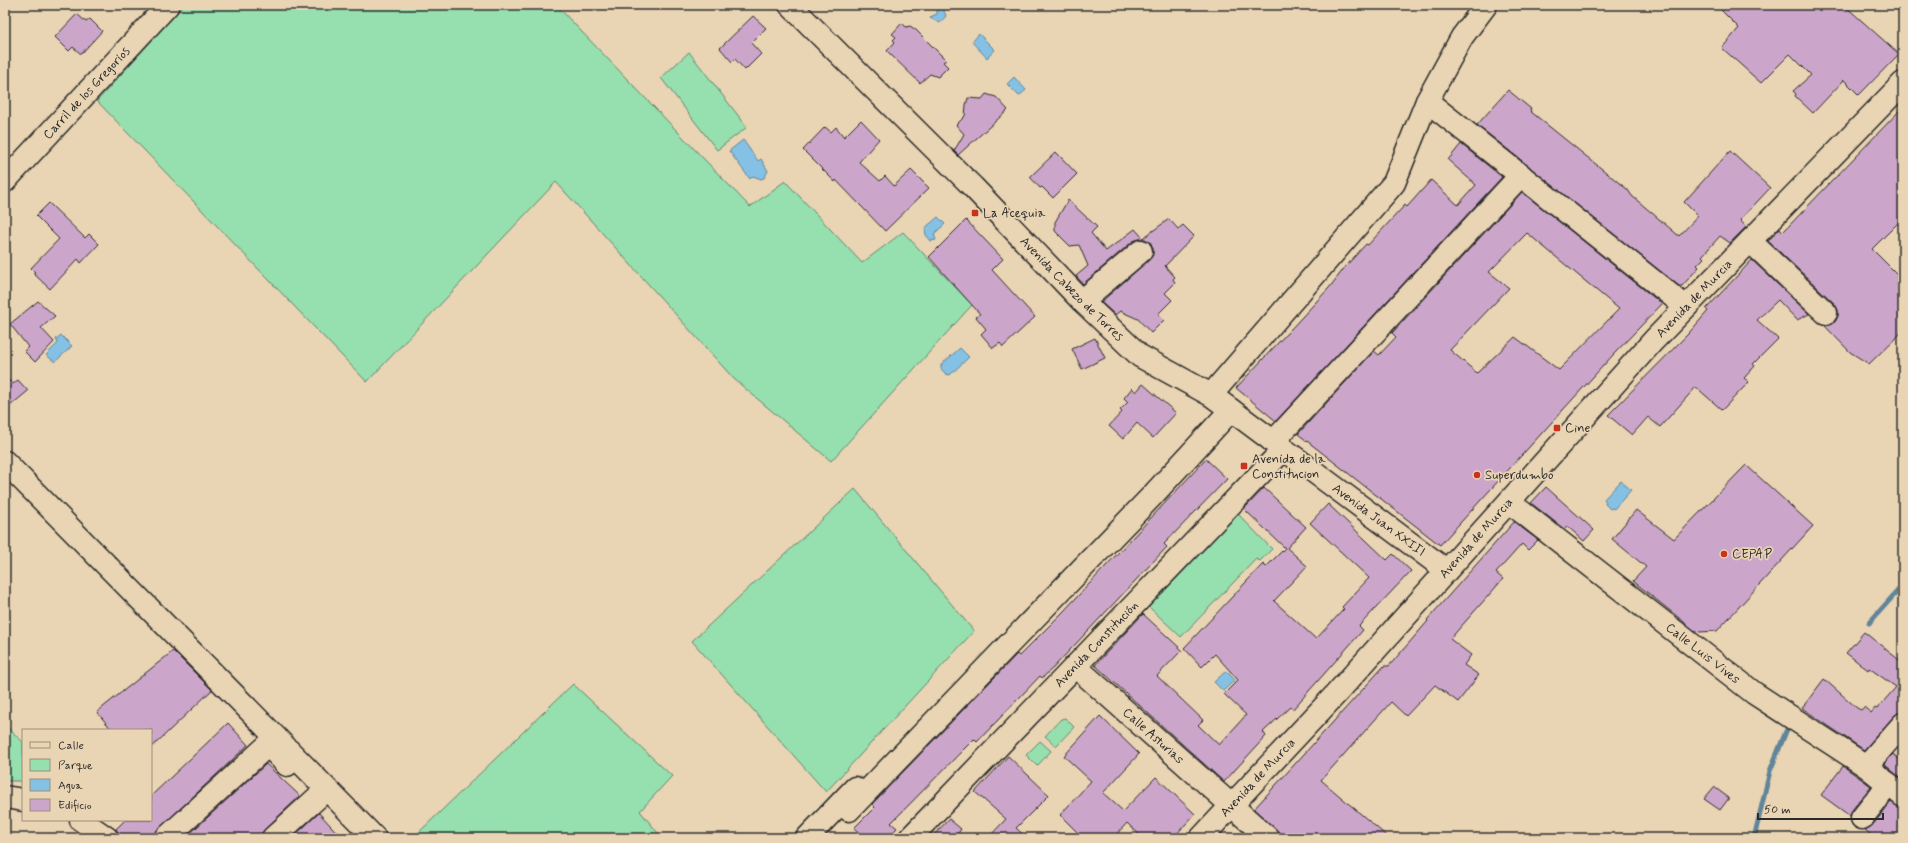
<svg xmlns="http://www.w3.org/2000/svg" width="1908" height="843" viewBox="0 0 1908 843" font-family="Mynerve,sans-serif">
  <rect width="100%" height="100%" fill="#e9d4b3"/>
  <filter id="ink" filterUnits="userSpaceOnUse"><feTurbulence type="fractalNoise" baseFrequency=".025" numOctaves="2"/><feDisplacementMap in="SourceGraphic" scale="8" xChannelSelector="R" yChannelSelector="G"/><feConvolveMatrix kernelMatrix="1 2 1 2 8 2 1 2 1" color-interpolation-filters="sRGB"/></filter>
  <g filter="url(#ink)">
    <g fill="#96dfaf" stroke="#60856d">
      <path d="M184,5h372l194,202 35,-26 77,82 41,-31 69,73 -141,156 -97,-82 -178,-197 -189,200 -270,-281z"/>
      <path d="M689,52l58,75 -30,23 -56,-72z"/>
      <path d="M855,489l119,142 -148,161 -134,-151z"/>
      <path d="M1238,514l34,35 -12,12 -4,-2 -75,78 -32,-30z"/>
      <path d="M573,684l99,92 -32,35 22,27h-249z"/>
      <path d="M1065,718l9,9 -18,19 -11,-10 16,-17z"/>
      <path d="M5,725l18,17v39h-18z"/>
      <path d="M1040,741l11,10 -14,15 -11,-11z"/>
    </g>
    <g fill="#84c1e4" stroke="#60859a">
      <path d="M937,5h10l-3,6 2,5 -6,7 -10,-5 2,-2 5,-2z"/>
      <path d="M979,34l16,16 -8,8 -15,-16z"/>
      <path d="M1014,77l12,13 -7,6 -12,-12z"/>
      <path d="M743,140l15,21 3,-2 7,12 -4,7 -3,1 -8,-3 -3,3 -21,-28z"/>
      <path d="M938,217l7,7 -11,10 2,6 -5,1 -5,-6 -1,-7z"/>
      <path d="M61,335l11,11 -17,16 -9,-7 12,-12 -2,-4z"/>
      <path d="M960,348l9,9 -19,18 -4,-1 -5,-5v-4z"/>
      <path d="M1621,481l10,9 -17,19 -2,-1 -2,1 -5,-5 1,-2 -2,-3z"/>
      <path d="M1226,671l9,9 -12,11 -9,-9z"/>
    </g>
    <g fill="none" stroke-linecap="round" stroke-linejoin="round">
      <g stroke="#60859a" stroke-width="5">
        <path d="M1869,623l34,-38"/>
        <path d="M1754,838l16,-67 19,-47"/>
      </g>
    </g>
    <g fill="#cca5cb" stroke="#2b2b2b" fill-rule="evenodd">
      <path d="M1716,5h128l55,49 -40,41 -15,-15 -31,33 -18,-17 1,-2 -3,-3 18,-16 -21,-21 -29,29 -39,-35 17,-20z"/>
      <path d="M77,14l9,8 4,-3 12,12 -21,23 -8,-7 -4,4 -14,-14z"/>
      <path d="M753,16l13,12 -15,15 10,11 -16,16 -10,-11 -3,3 -12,-14z"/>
      <path d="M902,23l4,4 4,-1 6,4 30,30 -3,2 5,5 -10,10 -8,-3 -10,9 -33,-32 8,-9 -2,-2 3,-3 -4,-3z"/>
      <path d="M1508,90l23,19 -1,2 98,79 4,6 47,40 19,-20 -14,-14 46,-51 40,37 -30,32 6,7 -16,16 -10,-7 -18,20 2,2 -7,7 2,2 -17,19h-3l-202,-161z"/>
      <path d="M986,94l10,3 12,13 -50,45 -4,-4 10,-17 -8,-9 9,-9 1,-11 2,-7 14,1z"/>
      <path d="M1903,107v111l-31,31 31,31v51l-34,33 -19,-12 -26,-27 11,-3 3,-6v-6l-3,-6 -67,-63 12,-13 3,4z"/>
      <path d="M861,120l18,19 -20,23 21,19 5,-5 9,10 17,-16 18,18 -44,43 -49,-51 -1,2 -32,-32 22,-23 6,5 5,-5 8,10z"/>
      <path d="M1461,144l41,33 -226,244 -40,-33 93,-100 17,-22 20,-22 2,1 37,-40 2,2 24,-27 27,25 18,-20 -28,-25z"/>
      <path d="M1056,152l21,22 -24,24 -11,-11 -2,1 -10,-11z"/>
      <path d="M1522,192l140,112 -49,51 -173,190 -142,-111 76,-83 5,4 17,-18 -4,-4zM1527,233l92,76 -60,61 -44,-33 -38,36 -27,-23 59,-62 -20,-16z"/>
      <path d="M1068,200l29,27 -6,6 15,18 29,-22 8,9 26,-19 9,10 5,-4 11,11 -29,30 10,11 -2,2 2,4 -10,10 7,7 -14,14 6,6 -13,13 -13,-14 -18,-8 -5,4 -14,-13 48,-42 4,-5v-6l-2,-6 -6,-4h-6l-6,2 -50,43 -7,-8 12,-10 -9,-21 -9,1 -15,-15v-9z"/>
      <path d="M49,203l36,35 4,-4 10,10 -18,19 -3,-4 -28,30 -17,-16 2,-1 -4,-4 28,-29 -23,-23z"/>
      <path d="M966,220l37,39 -11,11 43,47 -32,30 -3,-4 -7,5 -12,-14 5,-5 -10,-12 4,-3 -51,-57z"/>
      <path d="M1752,260l57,54 -12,6 -19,-20 -21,20 21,19 -25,25 2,2 -11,12 5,4 -27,28 -26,-23 -36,40 -12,-10 -16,18 -24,-20 80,-81 20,-23 -2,-2z"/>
      <path d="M38,301l17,15 -14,12 13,14 -19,20 -11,-11 4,-4 -18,-23z"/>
      <path d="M1095,338l10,20 -23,11 -10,-20z"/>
      <path d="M5,377l8,7 5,-4 10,11 -23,19z"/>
      <path d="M1143,384l33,29 -23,25 -16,-15 -14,16 -14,-13 13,-14 -2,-2 8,-8 -4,-4 8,-10 4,4z"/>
      <path d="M1206,459l21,20 -63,65 3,3 -114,121 -11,10 -2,-2 -63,66 -3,-3 -10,10 -73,74 6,5 -10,10h-22l-11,-10 21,-21 -3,-3 145,-150 2,2 43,-43z"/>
      <path d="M1746,465l67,61 -96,105 -17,1 -6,-2 -61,-49 13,-14 -34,-28 24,-29 38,29z"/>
      <path d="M1546,487l48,43 -10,11 -17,-15 -3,3 -33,-26z"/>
      <path d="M1264,488l42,39 -19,21 20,18 -33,35 42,38 28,-30 -2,-2 27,-29 -59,-55 18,-19 59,56 6,-6 18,17 -52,55 4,4 -70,79 -3,-2 -27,25 3,4 -42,46 -129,-117 48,-51 39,36 -25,26 46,44 -5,5 21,20 27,-30 -22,-21 14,-14 -23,-26 -13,13 -18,-19 79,-84 3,3 19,-19 -41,-39z"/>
      <path d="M1514,522l24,18 -10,10 -6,-6 -26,29 7,6 -53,60 21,16 -7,10 15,10 -21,27 -23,-17 -29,31 -15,-14 -70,78 68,58h-104l-31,-29 130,-143h5l39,-45 -1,-1z"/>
      <path d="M1864,632l39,31v49l-9,4 -30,34 -62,-42 22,-29 33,29 4,2 3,-3 7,6 4,-5 2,1 19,-22 -27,-19 -1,2 -22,-17z"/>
      <path d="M173,651l39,39 -61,58v-18h-39l-15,-18z"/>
      <path d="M1100,716l39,38 -36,39 20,18 33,-34 39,37 -22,24h-30l-16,-15 -14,15h-30l-23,-23 31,-34 -27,-25z"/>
      <path d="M228,723l20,22 -99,93h-26l-7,-9 9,-9h26v-24z"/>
      <path d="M1893,754l10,8v18l-19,-16z"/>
      <path d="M1008,756l41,39 -33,33 11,10h-39l18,-19 -31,-27z"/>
      <path d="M266,764l34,32 -35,33 -4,9h-76z"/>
      <path d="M1843,766l28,20 -19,24 -2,6 -29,-21z"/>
      <path d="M1714,787l15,11 -9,12 -16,-11z"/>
      <path d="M1891,802l12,6v30h-28l-10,-8 7,-4z"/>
      <path d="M319,813l23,25h-50z"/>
      <path d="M949,819l12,10 -6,9h-24z"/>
    </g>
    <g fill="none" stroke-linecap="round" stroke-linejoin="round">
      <g stroke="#2b2b2b" stroke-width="25">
        <g id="minor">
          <path id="s1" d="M790,5l183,182 109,114 58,55 71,39 235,175"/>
          <path d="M1427,101l259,206"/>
          <path id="s2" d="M5,181l163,-176"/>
          <path d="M1750,241l76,72"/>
          <path d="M1082,301l59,-50"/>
          <path d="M1211,395l183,-212 33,-82 35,-64 24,-32"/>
          <path d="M1273,442l248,-267"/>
          <path d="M5,462l370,376"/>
          <path id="s3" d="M1509,502l245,191 112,73 37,30"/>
          <path id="s4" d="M1075,666l193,172"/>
          <path d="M1866,766l37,-42"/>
          <path d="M5,797l18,3"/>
          <path d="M849,810l302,-313 80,-87"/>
          <path d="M1862,818l27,-34"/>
          <path d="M81,820l26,18"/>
          <path d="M166,838l102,-93 19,20"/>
          <path d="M273,838l45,-41"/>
          <path d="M807,838l48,-50"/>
          <path id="s5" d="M910,838l373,-388"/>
          <path id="s6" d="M1201,838l135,-144 318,-354 249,-257"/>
        </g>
      </g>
      <use href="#minor" stroke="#e9d4b3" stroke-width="22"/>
    </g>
  </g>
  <g fill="#c8321e" stroke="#e9d4b3" stroke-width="1.5">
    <rect x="971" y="209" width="8" height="8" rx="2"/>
    <rect x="1553" y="424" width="8" height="8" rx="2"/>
    <rect x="1240" y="462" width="8" height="8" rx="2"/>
    <circle cx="1477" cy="475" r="4"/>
    <circle cx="1724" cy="554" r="4"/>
  </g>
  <g text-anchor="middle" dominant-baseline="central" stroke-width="3.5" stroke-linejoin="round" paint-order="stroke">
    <g font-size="13" fill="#2b2b2b" stroke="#e9d4b3">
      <text stroke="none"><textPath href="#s2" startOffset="120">Carril de los Gregorios</textPath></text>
      <text stroke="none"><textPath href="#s1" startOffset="400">Avenida Cabezo de Torres</textPath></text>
      <text stroke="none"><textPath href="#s6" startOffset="731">Avenida de Murcia</textPath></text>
      <text stroke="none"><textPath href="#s1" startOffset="786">Avenida Juan XXIII</textPath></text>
      <text stroke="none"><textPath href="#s6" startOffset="407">Avenida de Murcia</textPath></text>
      <text stroke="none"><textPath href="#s5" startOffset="269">Avenida Constitución</textPath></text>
      <text stroke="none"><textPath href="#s3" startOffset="246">Calle Luis Vives</textPath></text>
      <text stroke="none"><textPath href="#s4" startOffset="105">Calle Asturias</textPath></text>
      <text stroke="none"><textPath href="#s6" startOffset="83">Avenida de Murcia</textPath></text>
    </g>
    <g font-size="13" fill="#2b2b2b" stroke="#e9d4b3" text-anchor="start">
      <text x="983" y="213">La Acequia</text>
      <text x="1565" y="428">Cine</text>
      <text x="1252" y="459">Avenida de la<tspan x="1252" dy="15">Constitucion</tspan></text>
      <text x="1485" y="475">Superdumbo</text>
      <text x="1732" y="554">CEPAP</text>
    </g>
  </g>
  <rect width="1908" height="843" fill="none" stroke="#e9d4b3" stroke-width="20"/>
  <rect x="10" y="10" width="1888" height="823" fill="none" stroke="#2b2b2b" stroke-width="1.5" filter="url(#ink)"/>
  <rect x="22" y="729" width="130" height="92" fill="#e9d4b3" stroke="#9d907d"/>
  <rect x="30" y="742" width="20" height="6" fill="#e9d4b3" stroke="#9d907d"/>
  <text x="58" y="749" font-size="12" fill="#2b2b2b">Calle</text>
  <rect x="30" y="759" width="20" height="12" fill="#96dfaf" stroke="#9d907d"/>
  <text x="58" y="769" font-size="12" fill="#2b2b2b">Parque</text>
  <rect x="30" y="779" width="20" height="12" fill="#84c1e4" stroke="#9d907d"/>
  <text x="58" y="789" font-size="12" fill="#2b2b2b">Agua</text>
  <rect x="30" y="799" width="20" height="12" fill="#cca5cb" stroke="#9d907d"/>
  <text x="58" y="809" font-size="12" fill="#2b2b2b">Edificio</text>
  <path d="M1758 813v6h125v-6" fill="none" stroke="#2b2b2b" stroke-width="2"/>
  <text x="1764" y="813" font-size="12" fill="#2b2b2b" stroke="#e9d4b3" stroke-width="3" paint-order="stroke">50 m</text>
</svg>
